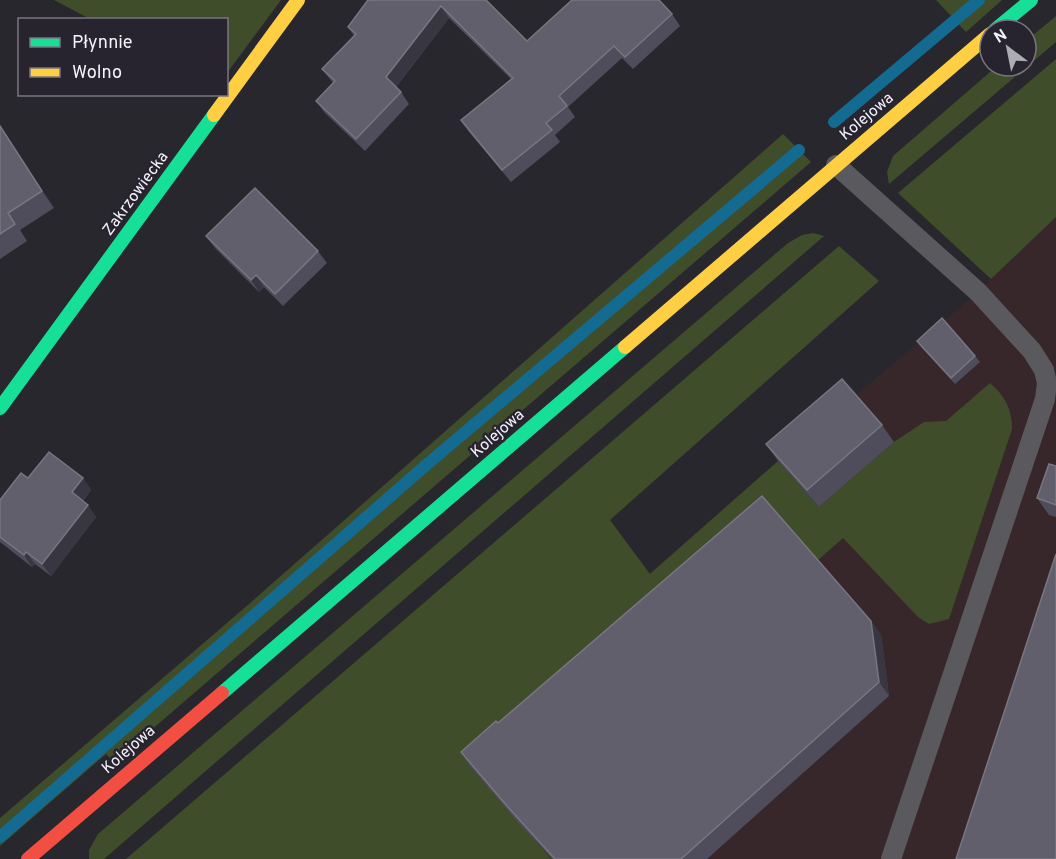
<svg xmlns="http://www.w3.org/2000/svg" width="1056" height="859" viewBox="0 0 1056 859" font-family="Overpass,sans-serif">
  <rect width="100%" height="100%" fill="#28272d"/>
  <path fill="#38272a" d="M1056,217v642h-591l-62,-71 375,-327 200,-169z"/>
  <g fill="#404d2a">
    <path d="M54,0h227l-54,73 -1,-53 -136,-1z"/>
    <path d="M936,0h66l-36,32z"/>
    <path d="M1056,16v26l-167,142 -2,-12 6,-16 104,-90h29v-25z"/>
    <path d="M1056,59v158l-65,62 -93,-86z"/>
    <path d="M783,134l28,28 -697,600 -8,-8 -106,92v-28l249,-214z"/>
    <path d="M813,233l11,3 -720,623h-15v-9l9,-16 690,-591 14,-8z"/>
    <path d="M839,246l40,35 -269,239 40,54 128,-113 41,46 75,-65 30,-20 22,-1 44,-38c15,13 22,26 22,46l-63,190 -20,5 -11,-7 -75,-79 -26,23 -346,205 80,93h-425z"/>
  </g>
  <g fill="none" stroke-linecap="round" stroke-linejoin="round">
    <g stroke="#146b91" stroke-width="12">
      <path d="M834,122l145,-122"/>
      <path d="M0,837l425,-371 374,-316"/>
    </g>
    <path stroke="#5a595e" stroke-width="20" d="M836,165l142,127 54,59 12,19 3,13 -2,16 -154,460"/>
    <g stroke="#16e098" stroke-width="14">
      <path d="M995,30l36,-30"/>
      <path d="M0,408l214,-293"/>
      <path d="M222,693l403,-346"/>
    </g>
    <g stroke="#ffcf43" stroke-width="14">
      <path d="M214,115l84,-115"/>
      <path d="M625,347l365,-313"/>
    </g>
    <path stroke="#f24e42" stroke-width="14" d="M28,859l194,-166"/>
  </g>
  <g fill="#4f4d5b">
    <path d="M368,0h118l41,41 145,-27 8,12 -47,43 -11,-11 -54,49 7,10 -20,18 5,7 -49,40 -42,-50 -8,-12 50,-41 -62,-61 -53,69 5,5 8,12 -44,47 -41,-39 -8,-11 17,-18 -11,-14 32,-33 -6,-9z"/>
    <path d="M0,126l54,82 -34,22 7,11 -27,18z"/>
    <path d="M206,236l112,15 9,12 -44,43 -19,-19 -5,5 -44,-44z"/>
    <path d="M917,341l58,15 5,6 -25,22 -34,-37z"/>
    <path d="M882,425l12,17 -75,65 -41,-46 -12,-17z"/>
    <path d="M1056,466v51l-7,-2 -12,-17z"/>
    <path d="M28,478h55l8,12 -8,11 13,16 -45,59 -16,-12 -3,3 -32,-25v-42z"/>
    <path d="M871,621l10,14 8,61 -182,163h-155l-35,-38 -46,-54 -10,-15 37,-29z"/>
  </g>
  <g fill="#383741">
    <path d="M441,6l8,12 -55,71 -8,-12z"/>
    <path d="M0,126l11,17 43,65 -12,-17z"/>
    <path d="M256,275l8,12 -5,5 -8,-12z"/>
    <path d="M83,478l8,12 -11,14 -8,-12z"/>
    <path d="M88,505l8,12 -45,59 -9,-12z"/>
    <path d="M26,552l9,12 -3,3 -8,-12z"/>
    <path d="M871,621l10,14 8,61 -10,-14z"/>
  </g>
  <g fill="#615f6c" stroke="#787683" stroke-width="1.5">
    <path d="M368,0h118l41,41 45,-41h87l13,14 -47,43 -11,-11 -55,50 8,10 -21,17 6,7 -50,40 -41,-50 52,-42 -72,-72 -55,71 15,15 -45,47 -40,-38 19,-20 -13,-12 34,-35 -8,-7z"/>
    <path d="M0,126l42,65 -34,22 7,11 -15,10z"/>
    <path d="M255,188l63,63 -43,43 -19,-19 -5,5 -45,-44z"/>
    <path d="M942,318l33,38 -24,22 -34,-37z"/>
    <path d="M842,379l40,46 -75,65 -41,-46z"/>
    <path d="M49,452l34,26 -11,14 16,13 -46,59 -16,-12 -2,3 -24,-18v-37l21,-27 7,5z"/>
    <path d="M1049,464l7,2v39l-19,-7z"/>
    <path d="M762,496l109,125 8,61 -198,177h-126l-48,-53 -46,-54 35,-31 2,2z"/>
    <path d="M1056,554v305h-100z"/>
  </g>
  <g text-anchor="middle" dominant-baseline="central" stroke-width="5" stroke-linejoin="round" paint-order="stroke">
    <g font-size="16" fill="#f4f2fb" stroke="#272430">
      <text transform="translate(867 117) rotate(-40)">Kolejowa</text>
      <text transform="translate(136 194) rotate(-54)">Zakrzowiecka</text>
      <text transform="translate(498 434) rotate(-41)">Kolejowa</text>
      <text transform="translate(129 750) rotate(-41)">Kolejowa</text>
    </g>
  </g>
  <rect x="18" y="18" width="210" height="78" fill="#272430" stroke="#797681" stroke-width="1.5"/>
  <rect x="30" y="38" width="30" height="9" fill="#16e098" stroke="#797681" stroke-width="1.5"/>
  <text x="72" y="48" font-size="18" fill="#f4f2fb">Płynnie</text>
  <rect x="30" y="68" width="30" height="9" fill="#ffcf43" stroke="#797681" stroke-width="1.5"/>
  <text x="72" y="78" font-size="18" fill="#f4f2fb">Wolno</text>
  <g transform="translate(1008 48) rotate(328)"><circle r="28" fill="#272430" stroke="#797681" stroke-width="1.5"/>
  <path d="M0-4.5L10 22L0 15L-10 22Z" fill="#adabb3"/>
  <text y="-9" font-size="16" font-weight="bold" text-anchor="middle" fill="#f4f2fb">N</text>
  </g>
</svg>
